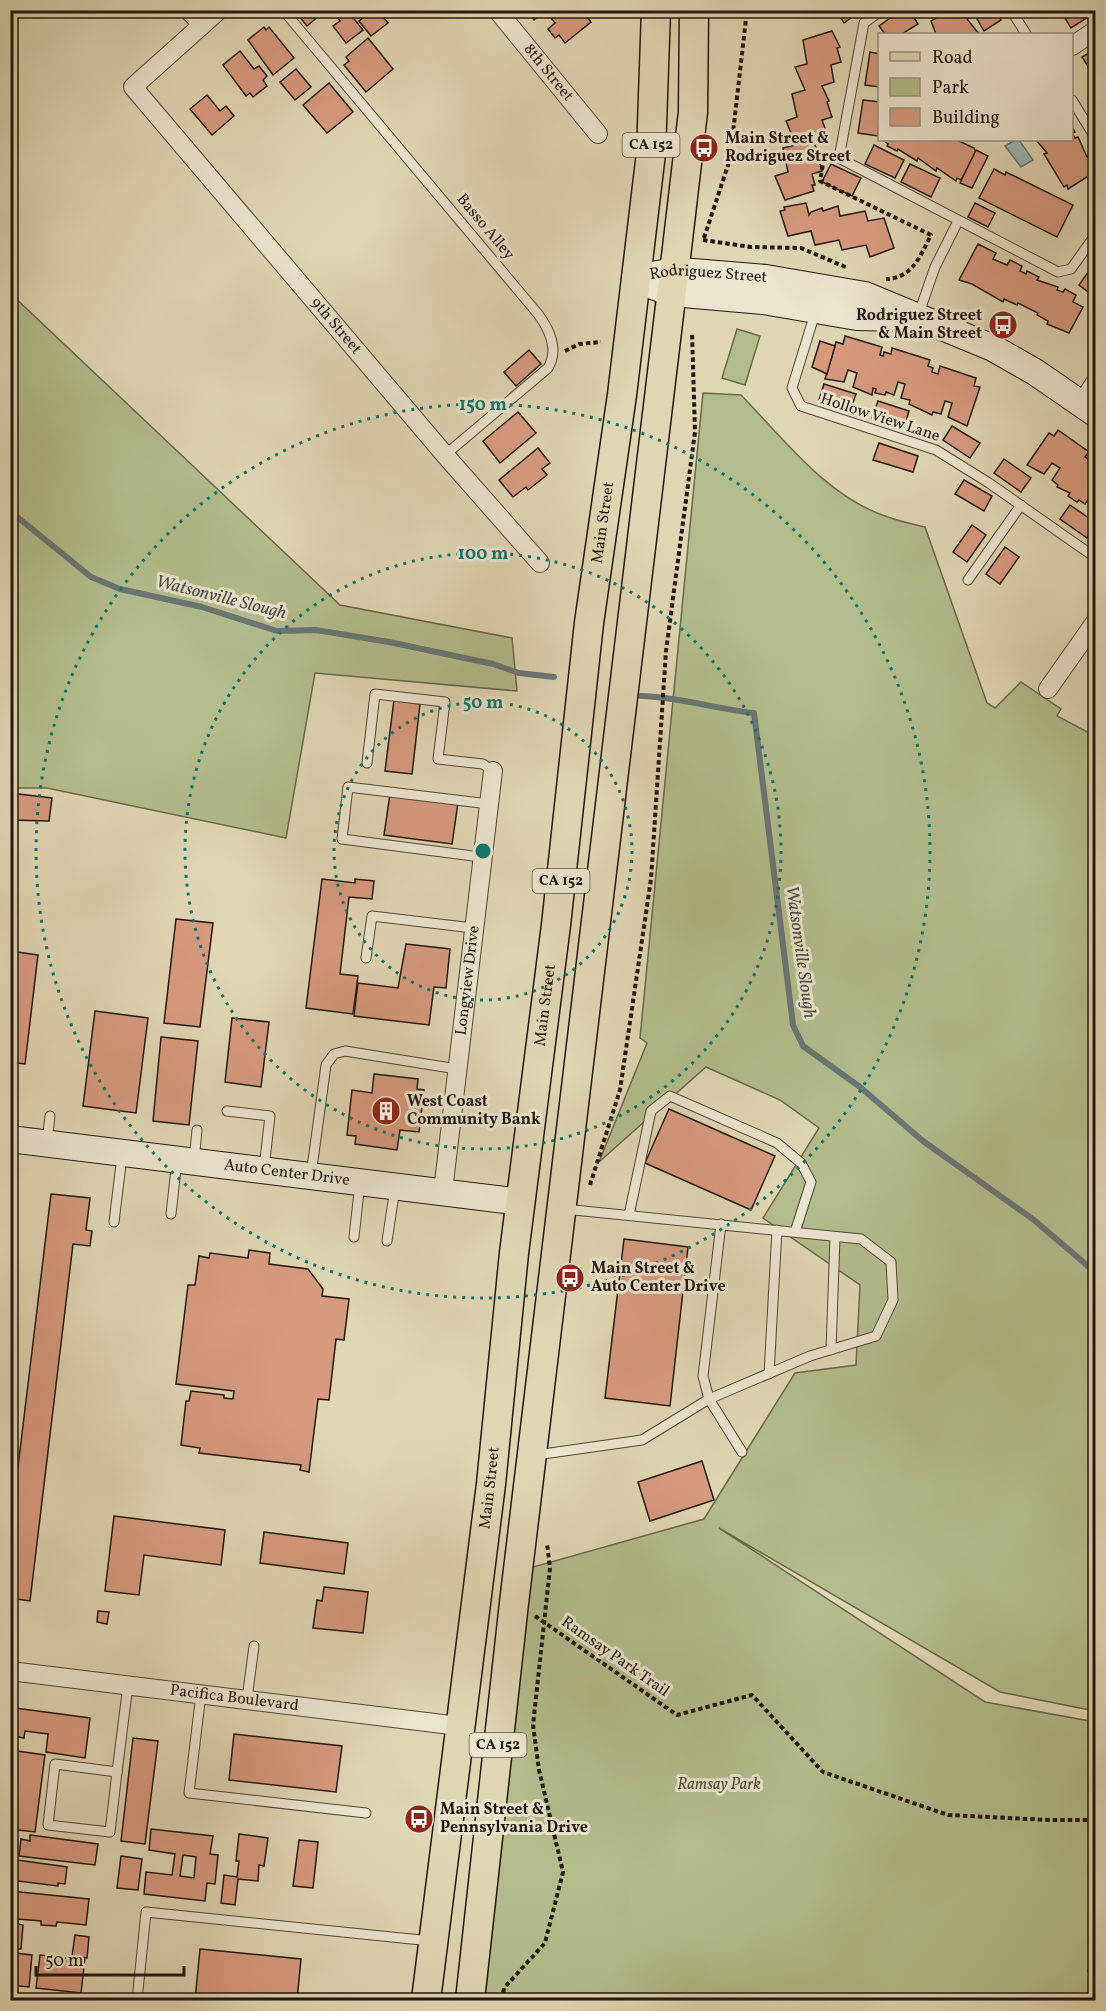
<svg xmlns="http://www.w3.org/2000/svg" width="1106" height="2011" viewBox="0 0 1106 2011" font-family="Vollkorn,serif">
  <rect width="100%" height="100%" fill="#e0d6b3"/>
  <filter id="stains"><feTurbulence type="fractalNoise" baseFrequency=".00333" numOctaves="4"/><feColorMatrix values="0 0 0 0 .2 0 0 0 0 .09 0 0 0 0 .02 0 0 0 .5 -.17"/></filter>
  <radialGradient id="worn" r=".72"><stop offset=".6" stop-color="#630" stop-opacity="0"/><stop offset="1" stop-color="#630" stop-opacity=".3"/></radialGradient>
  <g fill="#b3bd8c" stroke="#6a6a4e" stroke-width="1.5">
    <path d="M10,293l330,312 172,33 5,53 -202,-18 -29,165 -239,-50h-36z"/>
    <path d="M737,329l23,7 -15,49 -23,-7z"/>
    <path d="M703,393l38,2c42,43 85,101 144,121 13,5 27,8 40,11l62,176 8,5 26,-26 40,27 -4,7 38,20v975l-95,-19 -281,-164 266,174 110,20v278h-620l51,-431 178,-50 91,-146 61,-8 4,-80 -97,-67 56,-90 -39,-28 -74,-33 -107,95 48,-119 -7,-5z"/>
  </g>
  <path fill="#9ab6b9" stroke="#6a7675" stroke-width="1.5" d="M1015,140h4l14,20 -12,7 -16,-21z"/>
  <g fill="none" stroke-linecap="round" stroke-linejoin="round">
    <g stroke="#6a7675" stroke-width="6">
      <path d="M10,511l81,66 29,12 82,18 75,24 39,-1 73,12 104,22 26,9 35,4"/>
      <path d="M641,696c38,1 75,13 113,17l39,312 10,21 57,41 63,54 111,79 62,53"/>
    </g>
  </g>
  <g fill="#d79a7f" stroke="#221710" stroke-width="1.5" fill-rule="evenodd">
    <path d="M294,10h32l-19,16z"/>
    <path d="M338,10h9l16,20 -17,13 -13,-17 7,-5 -5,-8z"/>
    <path d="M526,10h20l-12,10z"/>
    <path d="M552,10h30l9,12 -26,21 -6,-8 -4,3 -7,-9 7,-6 -7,-9z"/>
    <path d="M836,10h26l-18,13z"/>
    <path d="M902,10h7l9,14 -16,10h-17l-6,-8z"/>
    <path d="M949,10h16l4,8 -2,1 12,15h-43l-5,-13z"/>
    <path d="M972,10h23l6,10 -17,11z"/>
    <path d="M1060,10h36v2l-25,16z"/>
    <path d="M379,12l9,11 -17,13 -12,-15 10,-8 3,4z"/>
    <path d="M264,27l2,3 3,-3 25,31 -21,17 -25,-35z"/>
    <path d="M832,31l8,16 -3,1 4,14 -10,3 3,17 -12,4 7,15 -2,1 5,15 -10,3 4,11h-4l2,6 -11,4 7,15h-2l4,15 -10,3 3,11h-3l2,6 -29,9 -10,-24 13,-4 -5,-24 13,-3 -10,-24 11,-4 -5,-23 13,-4 -10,-23 12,-3 -4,-24z"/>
    <path d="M368,38l25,31 -27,23 -22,-27 5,-4 -3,-4z"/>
    <path d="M1096,49v30l-14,-22z"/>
    <path d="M240,51l14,18 5,-3 8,10 -4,4 4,6 -14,11 -3,-4 -4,3 -23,-31z"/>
    <path d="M870,52l10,2v33l-15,-2z"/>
    <path d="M296,69l15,18 -16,13 -15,-18z"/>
    <path d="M329,83l24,29 -26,21 -24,-28z"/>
    <path d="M207,95l13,16 6,-5 8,10 -22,19 -22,-26z"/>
    <path d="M863,100l17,2 -2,34 -20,-3z"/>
    <path d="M1072,127l3,5 -3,1 3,5 3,-1 9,20 2,-1 6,9 -2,2 2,5 -27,17 -1,-4 -3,2 -20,-33 3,-1 -11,-13h36z"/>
    <path d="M883,140h74l17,8 2,4 -15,28 -4,-2 -1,3 -19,-13 -1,3 -18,-13 -1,3 -19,-12 -1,2 -10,-5 1,-2z"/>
    <path d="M874,145l30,15 -9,18 -30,-14z"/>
    <path d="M976,150l12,6 -16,32 -12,-5z"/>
    <path d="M831,164l30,14 -9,18 -30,-14z"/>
    <path d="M910,164l30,14 -9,19 -30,-15z"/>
    <path d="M994,169l11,6 1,-3 67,33 -16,32 -78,-39z"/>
    <path d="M806,203l3,12 2,-3 11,-4 1,3 15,-5 2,10 25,-5 3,10 16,-3 10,30 -24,9 -4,-12 -24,5 -3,-10 -24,5 -4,-14 -23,5 -8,-25 5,-1 -1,-3z"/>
    <path d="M975,203l20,10 -7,14 -20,-10z"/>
    <path d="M978,244l18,9 -3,6 14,6 3,-5 12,6 -2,5 6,3 1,-3 12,6 -2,3 21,7 -1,3 6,2 2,-3 11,6 -3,7 10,5 -14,26 -22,-9 1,-3 -11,-6 1,-2 -20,-10 -1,2 -13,-6 -1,3 -31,-18 -13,-4z"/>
    <path d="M1096,261v35l-1,1 -16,-12z"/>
    <path d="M845,336l37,11 -2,8 3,1 1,-4 7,2 1,-6 38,12 -2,6 5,2 -1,4 6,2 2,-8 36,12 -2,8 6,1 -13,39 -19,-9 4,-14 -7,-2 -4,13 -8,-2 -1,3 -23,-11 1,-4 -9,-2 4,-14 -7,-2 -4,13 -8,-3 -1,3 -10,-2 1,-4 -3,-1 -1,7 -19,-8 4,-14 -9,-3 -4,12 -19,-3 11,-37 7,2z"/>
    <path d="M820,341l15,5 -8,28 -15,-7z"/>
    <path d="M529,350l12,14 -25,22 -12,-14z"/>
    <path d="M824,384l32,10 -6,17 -31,-11z"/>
    <path d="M878,401l31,10 -5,17 -32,-10z"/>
    <path d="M518,412l18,21 -36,30 -17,-22z"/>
    <path d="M952,426l28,17 -10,15 -27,-18z"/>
    <path d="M1058,430l31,22 -4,5 11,6v31l-3,-1 -8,11 -6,-4 -2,2 -9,-6 2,-3 -13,-6 1,-2 -6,-5 8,-12 -8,-5 -8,11 -17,-9 22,-32 5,3z"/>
    <path d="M879,443l39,13 -5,16 -40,-12z"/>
    <path d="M538,448l12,15 -8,6 5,6 -19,15 -2,-3 -13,10 -14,-17z"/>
    <path d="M1004,459l27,19 -10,14 -27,-19z"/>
    <path d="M964,480l28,16 -8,15 -29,-17z"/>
    <path d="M1070,505l26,18 -9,15 -27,-19z"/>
    <path d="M972,525l14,10 -19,27 -14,-10z"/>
    <path d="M1005,547l14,10 -19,27 -14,-10z"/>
    <path d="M394,700l26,4 -8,70 -27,-3z"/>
    <path d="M10,793l42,5 -3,23 -39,-1z"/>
    <path d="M390,794l68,9 -6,41 -68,-9z"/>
    <path d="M322,879l33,4v-4l19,2 -2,18 -23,-2 -9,77 18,2 -5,38 -47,-6z"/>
    <path d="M176,919l37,4 -13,104 -36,-4z"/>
    <path d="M406,944l44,5 -4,39 -12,-1 -5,38 -75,-9 4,-33 40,5z"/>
    <path d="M10,951l28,4 -13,109 -15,-2z"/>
    <path d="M95,1011l53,7 -12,95 -53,-7z"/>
    <path d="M232,1018l37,4 -8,65 -36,-5z"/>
    <path d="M161,1037l37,4 -9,84 -36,-4z"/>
    <path d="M374,1074l44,5 -1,10 7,1 -5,42 -19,-2 -3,20 -42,-6 1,-8 -9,-1 5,-45 20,3z"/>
    <path d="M669,1109l106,47 -24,54 -106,-47z"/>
    <path d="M51,1194l39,4 -4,32 6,1 -2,15 -17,-2 -43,357 -20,-3v-65z"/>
    <path d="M624,1239l64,8 -18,159 -65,-8z"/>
    <path d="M249,1250l21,3 -1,11 39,5 15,20 -1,7 27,3 -5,41 -8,-1 -7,61 -11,-1 -9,73 -9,-2 1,-5 -102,-12 1,-5 -19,-3 5,-44h3l2,-10 33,4v3l9,1 1,-8 -58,-7 12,-99h7l4,-29 10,2 1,-5 38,5z"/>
    <path d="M702,1461l12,39 -64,21 -12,-39z"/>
    <path d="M114,1516l111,14 -4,35 -77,-10 -5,40 -34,-4z"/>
    <path d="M264,1532l84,11 -4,31 -84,-11z"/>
    <path d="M324,1587l44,5 -5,41 -50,-5 4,-28 5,1z"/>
    <path d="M98,1611l11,1 -2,12 -10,-2z"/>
    <path d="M15,1708l75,10 -5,40 -39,-6 2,-18 -23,-3 -1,7 -11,-2z"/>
    <path d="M234,1734l108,12 -6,46 -107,-12z"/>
    <path d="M133,1738l25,3 -13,103 -24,-3z"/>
    <path d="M10,1750l35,5 -10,77 -25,-3z"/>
    <path d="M151,1829l62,7 -3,18 8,1 -3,29 -8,-1 -2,18 -61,-7 2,-22 26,3 3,-21 -26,-4zM183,1855l13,2 -2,21 -14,-2z"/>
    <path d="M239,1834l29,4 -4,28 -5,-1 -1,16 -20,-2 -3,26 -14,-2 3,-28 13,2 2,-16h-3z"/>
    <path d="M30,1835l68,9 -3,21 -76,-9 2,-17 9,2z"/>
    <path d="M299,1840l19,2 -5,46 -20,-2z"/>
    <path d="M121,1856l21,3 -4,31 -21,-2z"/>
    <path d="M10,1859l57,8 -2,17 -7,-1v3l-48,-6z"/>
    <path d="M10,1891l79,8 -3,26 -29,-3 -1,4 -15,-1v-4l-23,-2v5l5,1 -2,24h-6v4l17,2 -3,32 -19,-2z"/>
    <path d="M75,1935l14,2 -2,21 -15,-2z"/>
    <path d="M200,1949l101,10 -4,41h-102z"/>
    <path d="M40,1955l32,4 1,-3 12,2 -4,35 -45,-5z"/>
  </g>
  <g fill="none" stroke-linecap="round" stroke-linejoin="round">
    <g stroke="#524739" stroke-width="11">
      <g id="lane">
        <path d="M283,10l255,304c11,15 21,36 10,54l-103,87"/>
        <path d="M882,10l-18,13 -25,135 219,114 13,-3 25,-35"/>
        <path d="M1011,10l15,24"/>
        <path d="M1072,100l24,39"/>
        <path d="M816,310l-24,78 9,18 135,44 53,33 107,75"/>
        <path d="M918,316l17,-49 23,-46"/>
        <path d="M1079,399l17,-26"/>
        <path d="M968,580l53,-75"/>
        <path d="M367,763l8,-69 70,8 -7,57 45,5 10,7"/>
        <path d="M481,857l-139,-18 6,-52 141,17"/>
        <path d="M366,958l6,-42 101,12"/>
        <path d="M227,1111l43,5 -6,52"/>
        <path d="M47,1141l3,-25"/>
        <path d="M194,1161l3,-31"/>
        <path d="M311,1175l15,-110 8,-11 11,-3 112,18"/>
        <path d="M171,1214l6,-54"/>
        <path d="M629,1215l22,-104 19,-15 107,47 24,20 10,19 -16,50"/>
        <path d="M114,1222l8,-66"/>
        <path d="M721,1224l-18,152 6,23 33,53"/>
        <path d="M354,1237l6,-54"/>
        <path d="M387,1241l8,-53"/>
        <path d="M831,1350l4,-113"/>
        <path d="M769,1374l8,-144"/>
        <path d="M536,1455l106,-15 67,-41 101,-43 66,-20 17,-36 -2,-38 -30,-23 -297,-30"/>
        <path d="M201,1694l-12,99 177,20"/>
        <path d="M247,1699l7,-53"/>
        <path d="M55,1764l62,8 -7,60 -62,-7z"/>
        <path d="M117,1772l11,-87"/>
        <path d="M137,2000l9,-88 285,29"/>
      </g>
    </g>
    <g stroke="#524739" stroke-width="20">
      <g id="street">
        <path d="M188,10l14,14"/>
        <path id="s1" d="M219,10l-86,77 312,368 95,108"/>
        <path id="s2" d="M497,10l101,124"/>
        <path d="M1072,46l24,-16"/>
        <path d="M1048,689l48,-68"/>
        <path id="s3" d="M443,1191l50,-420"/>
        <path id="s4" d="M10,1671l449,55"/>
      </g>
    </g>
    <g stroke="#221710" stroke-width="28">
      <g id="secondary">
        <path id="s5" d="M635,278l39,-7 19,1 73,6 99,17 128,53 42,24 61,42"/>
        <path d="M653,286l19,7 91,8 94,16 48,1"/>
        <path id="s6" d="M10,1139l511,63"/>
      </g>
    </g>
    <g stroke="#221710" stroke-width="31">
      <g id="primary">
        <path id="s7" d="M426,2000l65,-516 23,-231 42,-328 33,-302 33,-228 29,-242 5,-143"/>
        <path d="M470,2000l44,-397 163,-1355 16,-136 1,-102"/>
      </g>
    </g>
    <g stroke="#221710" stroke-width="4" stroke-dasharray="4.5 3" stroke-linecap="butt">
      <path d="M824,158l-4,23 111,54c-11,21 -18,43 -45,44"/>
      <path d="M704,238l26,-79 17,-149"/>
      <path d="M703,240l48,7 50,1 47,20"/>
      <path d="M565,351l14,-7 22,-2"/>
      <path d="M590,1185l30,-95 31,-211 15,-228 29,-219 -3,-100"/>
      <path d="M535,1616l142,99 75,-20 71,77 125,43 101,5h47"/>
      <path d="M1089,1969l6,31"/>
      <path d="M502,2000l2,-12 41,-45 18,-71 -24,-102 -6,-45 17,-157 -3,-24"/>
    </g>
    <use href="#lane" stroke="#ebe4ce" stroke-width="9"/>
    <use href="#street" stroke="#ebe4ce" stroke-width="18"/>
    <use href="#secondary" stroke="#ebe4ce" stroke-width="26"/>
    <use href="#primary" stroke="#e0d6b3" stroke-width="28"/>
  </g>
  <g fill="none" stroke="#0f766e" stroke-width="3" stroke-dasharray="3 6">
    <circle cx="483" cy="851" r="149"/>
    <circle cx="483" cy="851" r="298"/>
    <circle cx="483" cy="851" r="447"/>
  </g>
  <defs>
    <g id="bus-disc" transform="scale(1.5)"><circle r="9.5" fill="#8f2418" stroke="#ebe4ce"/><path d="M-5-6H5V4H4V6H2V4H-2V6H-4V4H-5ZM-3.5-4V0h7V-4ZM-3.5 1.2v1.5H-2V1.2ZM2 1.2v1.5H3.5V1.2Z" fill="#fff"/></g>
    <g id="building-disc" transform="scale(1.5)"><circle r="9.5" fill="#8f2418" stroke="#ebe4ce"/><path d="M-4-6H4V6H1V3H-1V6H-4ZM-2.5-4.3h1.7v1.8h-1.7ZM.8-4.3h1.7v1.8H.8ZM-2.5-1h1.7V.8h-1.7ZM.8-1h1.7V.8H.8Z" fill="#fff"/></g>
  </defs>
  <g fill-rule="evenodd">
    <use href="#bus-disc" x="704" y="148"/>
    <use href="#bus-disc" x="1003" y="325"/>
    <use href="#building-disc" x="386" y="1111"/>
    <use href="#bus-disc" x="570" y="1278"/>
    <use href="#bus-disc" x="419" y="1819"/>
  </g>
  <g text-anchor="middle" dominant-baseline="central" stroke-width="6" stroke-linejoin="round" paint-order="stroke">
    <g fill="#ebe4ce" stroke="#5e5449" stroke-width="1.5">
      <rect x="622.5" y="133" width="57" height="24" rx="4.5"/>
      <rect x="532.5" y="869" width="57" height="24" rx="4.5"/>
      <rect x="469.5" y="1733" width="57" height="24" rx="4.5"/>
    </g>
    <g font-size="15" font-weight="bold" fill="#221710">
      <text x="651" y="145">CA 152</text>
      <text x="561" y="881">CA 152</text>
      <text x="498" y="1745">CA 152</text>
    </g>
    <g font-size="16" fill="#221710" stroke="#ebe4ce">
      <text stroke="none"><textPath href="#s2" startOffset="81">8th Street</textPath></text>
      <text transform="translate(485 227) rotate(50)">Basso Alley</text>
      <text stroke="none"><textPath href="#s5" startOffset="74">Rodriguez Street</textPath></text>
      <text stroke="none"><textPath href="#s1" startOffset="429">9th Street</textPath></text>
      <text transform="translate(880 418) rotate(18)">Hollow View Lane</text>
      <text stroke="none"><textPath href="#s7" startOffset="1488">Main Street</textPath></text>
      <text stroke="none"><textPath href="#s3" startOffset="212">Longview Drive</textPath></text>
      <text stroke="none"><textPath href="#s7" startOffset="1002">Main Street</textPath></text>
      <text stroke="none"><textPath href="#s6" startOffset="279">Auto Center Drive</textPath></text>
      <text stroke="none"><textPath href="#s7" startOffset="516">Main Street</textPath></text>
      <text transform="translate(615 1657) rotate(35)">Ramsay Park Trail</text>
      <text stroke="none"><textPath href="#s4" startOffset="226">Pacifica Boulevard</textPath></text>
    </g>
    <g font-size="16" font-weight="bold" fill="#221710" stroke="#ebe4ce" text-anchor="start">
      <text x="725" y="139">Main Street &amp;<tspan x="725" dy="18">Rodriguez Street</tspan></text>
      <text x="982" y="316" text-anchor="end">Rodriguez Street<tspan x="982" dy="18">&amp; Main Street</tspan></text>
      <text x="407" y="1102">West Coast<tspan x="407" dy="18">Community Bank</tspan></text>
      <text x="591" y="1269">Main Street &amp;<tspan x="591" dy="18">Auto Center Drive</tspan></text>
      <text x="440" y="1810">Main Street &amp;<tspan x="440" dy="18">Pennsylvania Drive</tspan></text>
    </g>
    <g font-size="16" font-style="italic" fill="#4e4935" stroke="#ebe4ce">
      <text x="719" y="1785">Ramsay Park</text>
    </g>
    <g font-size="18" font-style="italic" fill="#4c4f4b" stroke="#ebe4ce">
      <text transform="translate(221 598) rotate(14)">Watsonville Slough</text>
      <text transform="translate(800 952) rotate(82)">Watsonville Slough</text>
    </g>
  </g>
  <circle cx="483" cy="851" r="9" fill="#0f766e" stroke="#ebe4ce" stroke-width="3"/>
  <g font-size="18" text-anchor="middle" font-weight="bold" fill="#0f766e" stroke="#ebe4ce" stroke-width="6" stroke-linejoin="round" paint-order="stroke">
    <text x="483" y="410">150 m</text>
    <text x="483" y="559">100 m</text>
    <text x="483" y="708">50 m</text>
  </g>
  <rect width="1106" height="2011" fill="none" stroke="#e0d6b3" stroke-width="36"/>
  <rect x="12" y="12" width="1082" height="1987" fill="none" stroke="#221710" stroke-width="3"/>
  <rect x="18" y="18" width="1070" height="1975" fill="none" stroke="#221710" stroke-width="1.5"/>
  <rect x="878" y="33" width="195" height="108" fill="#ebe4ce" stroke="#9b9282" stroke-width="1.5"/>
  <rect x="890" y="52" width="30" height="9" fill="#e0d6b3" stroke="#9b9282" stroke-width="1.5"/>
  <text x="932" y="63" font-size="18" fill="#221710">Road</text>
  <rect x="890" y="78" width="30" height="18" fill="#b3bd8c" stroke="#9b9282" stroke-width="1.5"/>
  <text x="932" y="93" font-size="18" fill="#221710">Park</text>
  <rect x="890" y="108" width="30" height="18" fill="#d79a7f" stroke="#9b9282" stroke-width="1.5"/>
  <text x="932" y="123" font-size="18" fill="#221710">Building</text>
  <path d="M36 1966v9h148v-9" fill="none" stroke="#221710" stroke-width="3"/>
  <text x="45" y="1966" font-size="18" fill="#221710" stroke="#ebe4ce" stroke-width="4.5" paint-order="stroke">50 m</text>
  <rect width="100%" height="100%" filter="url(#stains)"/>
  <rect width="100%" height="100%" fill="url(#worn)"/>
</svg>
